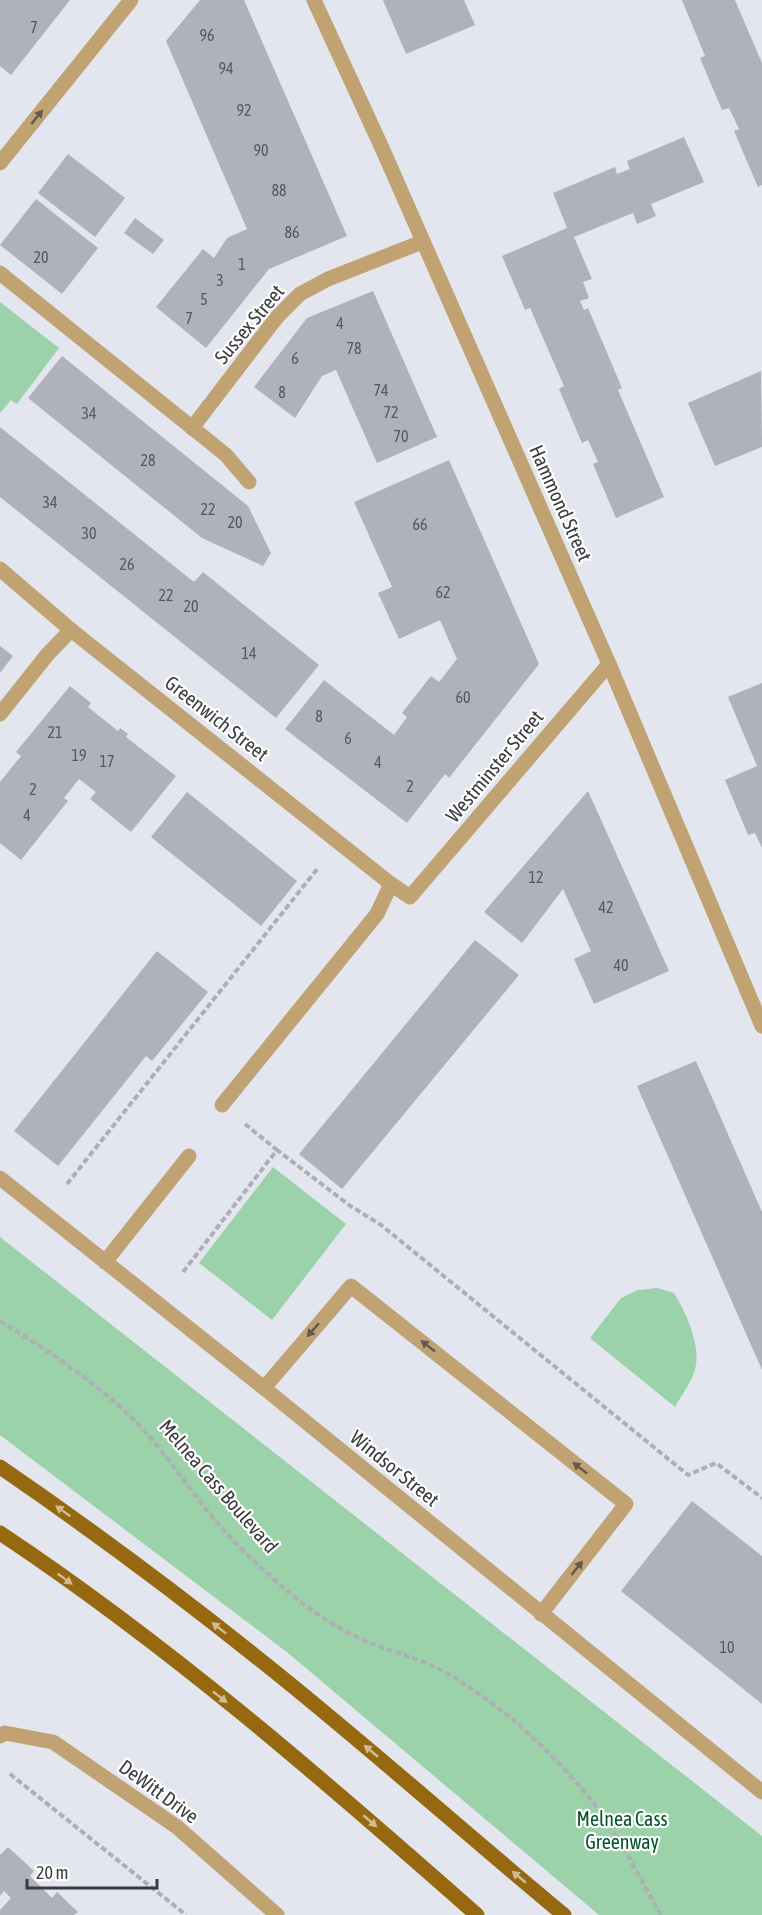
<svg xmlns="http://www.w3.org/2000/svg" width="762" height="1915" viewBox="0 0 762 1915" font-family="'Asap Condensed',sans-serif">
  <rect width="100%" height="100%" fill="#e3e6ee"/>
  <g fill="#9bd2a9">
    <path d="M0,302l59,46 -42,56 -6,-4 -11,13z"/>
    <path d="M273,1167l73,57 -74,96 -73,-57z"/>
    <path d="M0,1237l762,599v79h-163l-311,-262 -288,-218z"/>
    <path d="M657,1288l17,5c11,17 26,51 22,72 -2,14 -14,29 -21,42l-85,-69 31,-40 17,-8z"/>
  </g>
  <g fill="#afb2ba">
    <path d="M0,0h70l-59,75 -11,-9z"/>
    <path d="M200,0h44l103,236 -78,33 -63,79 -50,-41 47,-58 11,9 13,-20 20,-9 -81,-188z"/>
    <path d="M383,0h81l11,25 -69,29z"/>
    <path d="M682,0h53l27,63v122l-4,2 -24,-56 5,-2 -10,-21 -7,2 -22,-52 5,-2z"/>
    <path d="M684,137l20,45 -53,22 5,12 -19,8 -4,-11 -59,24 18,42 -9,3 6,16 -9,3 4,9 4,-2 34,80 -4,2 46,107 -48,21 -23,-54 5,-2 -10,-22 -6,3 -23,-54 5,-3 -34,-78 -5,2 -23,-54 65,-28 -14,-35 62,-26 2,7 13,-5 -3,-8z"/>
    <path d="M68,154l57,44 -30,39 -57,-44z"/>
    <path d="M36,199l62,49 -36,46 -62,-49z"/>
    <path d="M135,218l29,22 -11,14 -29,-21z"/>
    <path d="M373,291l64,146 -60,26 -41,-93 -14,6 -27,42 -41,-31 53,-69z"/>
    <path d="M62,356l186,150 23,47 -8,13 -61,-28 -174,-140z"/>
    <path d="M761,371l1,76 -47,19 -27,-63z"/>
    <path d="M0,427l194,155 9,-10 116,93 -43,53 -276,-221z"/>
    <path d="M449,460l90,204 -90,114 -4,-4 -38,49 -122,-94 39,-49 70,55 13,-18 -5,-4 29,-37 8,6 18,-23 -17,-39 -41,19 -21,-46 14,-6 -38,-85z"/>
    <path d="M0,646l13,10 -13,17z"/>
    <path d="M762,683v165l-7,-15 -7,2 -23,-55 32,-14 -29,-69z"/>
    <path d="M70,686l21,17 -3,4 30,24 2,-3 8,6 -2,3 50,39 -45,56 -41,-33 6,-7 -17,-13 -15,19 4,3 -47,59 -21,-17v-61l21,-26 -5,-4z"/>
    <path d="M588,791l81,180 -75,33 -20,-45 17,-8 -28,-62 -41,54 -38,-31z"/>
    <path d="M187,792l110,89 -36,45 -110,-89z"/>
    <path d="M475,940l44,35 -177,214 -43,-35z"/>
    <path d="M157,951l51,41 -56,69 -6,-5 -88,110 -44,-35z"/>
    <path d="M696,1061l66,151v158l-125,-284z"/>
    <path d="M692,1501l70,55v148l-141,-113z"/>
    <path d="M8,1847l26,24 -4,5 22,22 5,-6 21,20 -4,3h-74v-5l11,-12 -7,-7 -4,5v-41z"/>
  </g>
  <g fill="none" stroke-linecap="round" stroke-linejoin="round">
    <g stroke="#adafb5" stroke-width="4" stroke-dasharray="6 3" stroke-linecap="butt">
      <path d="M245,1124l32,26"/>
      <path d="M67,1184l251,-316"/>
      <path d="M183,1272l94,-122 72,55 32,20 307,250 28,-12 46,35"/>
      <path d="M0,1321c47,29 96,61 135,100 27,28 50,61 74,92 23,28 50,54 77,77 25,21 54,41 85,53 21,9 43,14 64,24 61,31 125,91 166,146 23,32 40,68 60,102"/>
      <path d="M10,1774l176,141"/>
    </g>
    <g stroke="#c1a273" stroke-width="15">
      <path d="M222,1105l155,-191 14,-30"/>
      <path d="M105,1262l84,-106"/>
      <path d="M264,1388l87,-102 275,218 -85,110"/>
    </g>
    <g stroke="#c1a273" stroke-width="15">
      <path d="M314,0l68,148 227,516 153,362"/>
      <path d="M0,163l131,-163"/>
      <path d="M0,273l226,182 23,27"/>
      <path d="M192,428l85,-111 23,-23 28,-15 94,-37"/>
      <path d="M0,569l71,61 320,254 19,13 199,-233"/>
      <path d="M0,714l47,-59 24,-25"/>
      <path d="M0,1178l264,210 498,404"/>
      <path d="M0,1736l5,-3 48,9 124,85 100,88"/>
    </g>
    <g stroke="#966911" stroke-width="15">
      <path d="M0,1467c92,63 182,130 269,200 100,80 196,166 295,248"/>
      <path d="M0,1533c170,113 324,247 477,382"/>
    </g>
  </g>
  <defs><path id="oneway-solid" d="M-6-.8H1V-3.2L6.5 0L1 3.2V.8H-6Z" transform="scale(1.5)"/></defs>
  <g fill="#625a4e">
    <use href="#oneway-solid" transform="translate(37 117) rotate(-51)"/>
    <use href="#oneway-solid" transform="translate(313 1330) rotate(131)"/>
    <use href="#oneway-solid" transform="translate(428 1346) rotate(-142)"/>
    <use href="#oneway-solid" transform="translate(580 1468) rotate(-142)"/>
    <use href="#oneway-solid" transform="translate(577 1568) rotate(-52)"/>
  </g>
  <g fill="#d0bc94">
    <use href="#oneway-solid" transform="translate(63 1511) rotate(-144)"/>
    <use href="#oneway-solid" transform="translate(65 1579) rotate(36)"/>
    <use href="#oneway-solid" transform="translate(219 1628) rotate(-142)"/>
    <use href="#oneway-solid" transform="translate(220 1697) rotate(38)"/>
    <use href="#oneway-solid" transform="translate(371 1751) rotate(-140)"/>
    <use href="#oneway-solid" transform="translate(370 1821) rotate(41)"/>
    <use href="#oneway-solid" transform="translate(519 1877) rotate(-140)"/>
  </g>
  <g text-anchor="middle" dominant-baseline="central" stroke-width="4.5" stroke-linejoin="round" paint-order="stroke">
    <g font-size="16" fill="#57595d">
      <text x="34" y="27">7</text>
      <text x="207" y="35">96</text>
      <text x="226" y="68">94</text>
      <text x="244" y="110">92</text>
      <text x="261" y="150">90</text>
      <text x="279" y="190">88</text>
      <text x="292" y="232">86</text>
      <text x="41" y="257">20</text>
      <text x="242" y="264">1</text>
      <text x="220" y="280">3</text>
      <text x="204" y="299">5</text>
      <text x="189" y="318">7</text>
      <text x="340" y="323">4</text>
      <text x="354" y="348">78</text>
      <text x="295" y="358">6</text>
      <text x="381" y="390">74</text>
      <text x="282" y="392">8</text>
      <text x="391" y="412">72</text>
      <text x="89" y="413">34</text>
      <text x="401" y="436">70</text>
      <text x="148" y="460">28</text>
      <text x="50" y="502">34</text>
      <text x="208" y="509">22</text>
      <text x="235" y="522">20</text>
      <text x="420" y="524">66</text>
      <text x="89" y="533">30</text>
      <text x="127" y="564">26</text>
      <text x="443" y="592">62</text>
      <text x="166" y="595">22</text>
      <text x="191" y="606">20</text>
      <text x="249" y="653">14</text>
      <text x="463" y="697">60</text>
      <text x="319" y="716">8</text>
      <text x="55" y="732">21</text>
      <text x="348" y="738">6</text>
      <text x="79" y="755">19</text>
      <text x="107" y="761">17</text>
      <text x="378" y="762">4</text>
      <text x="410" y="786">2</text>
      <text x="33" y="789">2</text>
      <text x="27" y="815">4</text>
      <text x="536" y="877">12</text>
      <text x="606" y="907">42</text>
      <text x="621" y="965">40</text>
      <text x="727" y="1647">10</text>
    </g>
    <g font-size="20" fill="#3a3b3e" stroke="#fff">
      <text transform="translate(249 324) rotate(-50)">Sussex Street</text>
      <text transform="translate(561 503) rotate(66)">Hammond Street</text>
      <text transform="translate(217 718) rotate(38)">Greenwich Street</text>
      <text transform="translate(494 766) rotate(-50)">Westminster Street</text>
      <text transform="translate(395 1468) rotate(39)">Windsor Street</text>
      <text transform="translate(219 1486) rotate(49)">Melnea Cass Boulevard</text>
      <text transform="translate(159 1791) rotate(36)">DeWitt Drive</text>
    </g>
    <g font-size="20" fill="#005628" stroke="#fff">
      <text x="622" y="1818">Melnea Cass<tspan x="622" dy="23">Greenway</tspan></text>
    </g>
  </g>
  <path d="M27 1879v9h130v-9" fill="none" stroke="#3a3b3e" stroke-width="3"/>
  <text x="36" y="1879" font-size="18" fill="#3a3b3e" stroke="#ffffff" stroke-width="4.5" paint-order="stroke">20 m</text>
</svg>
